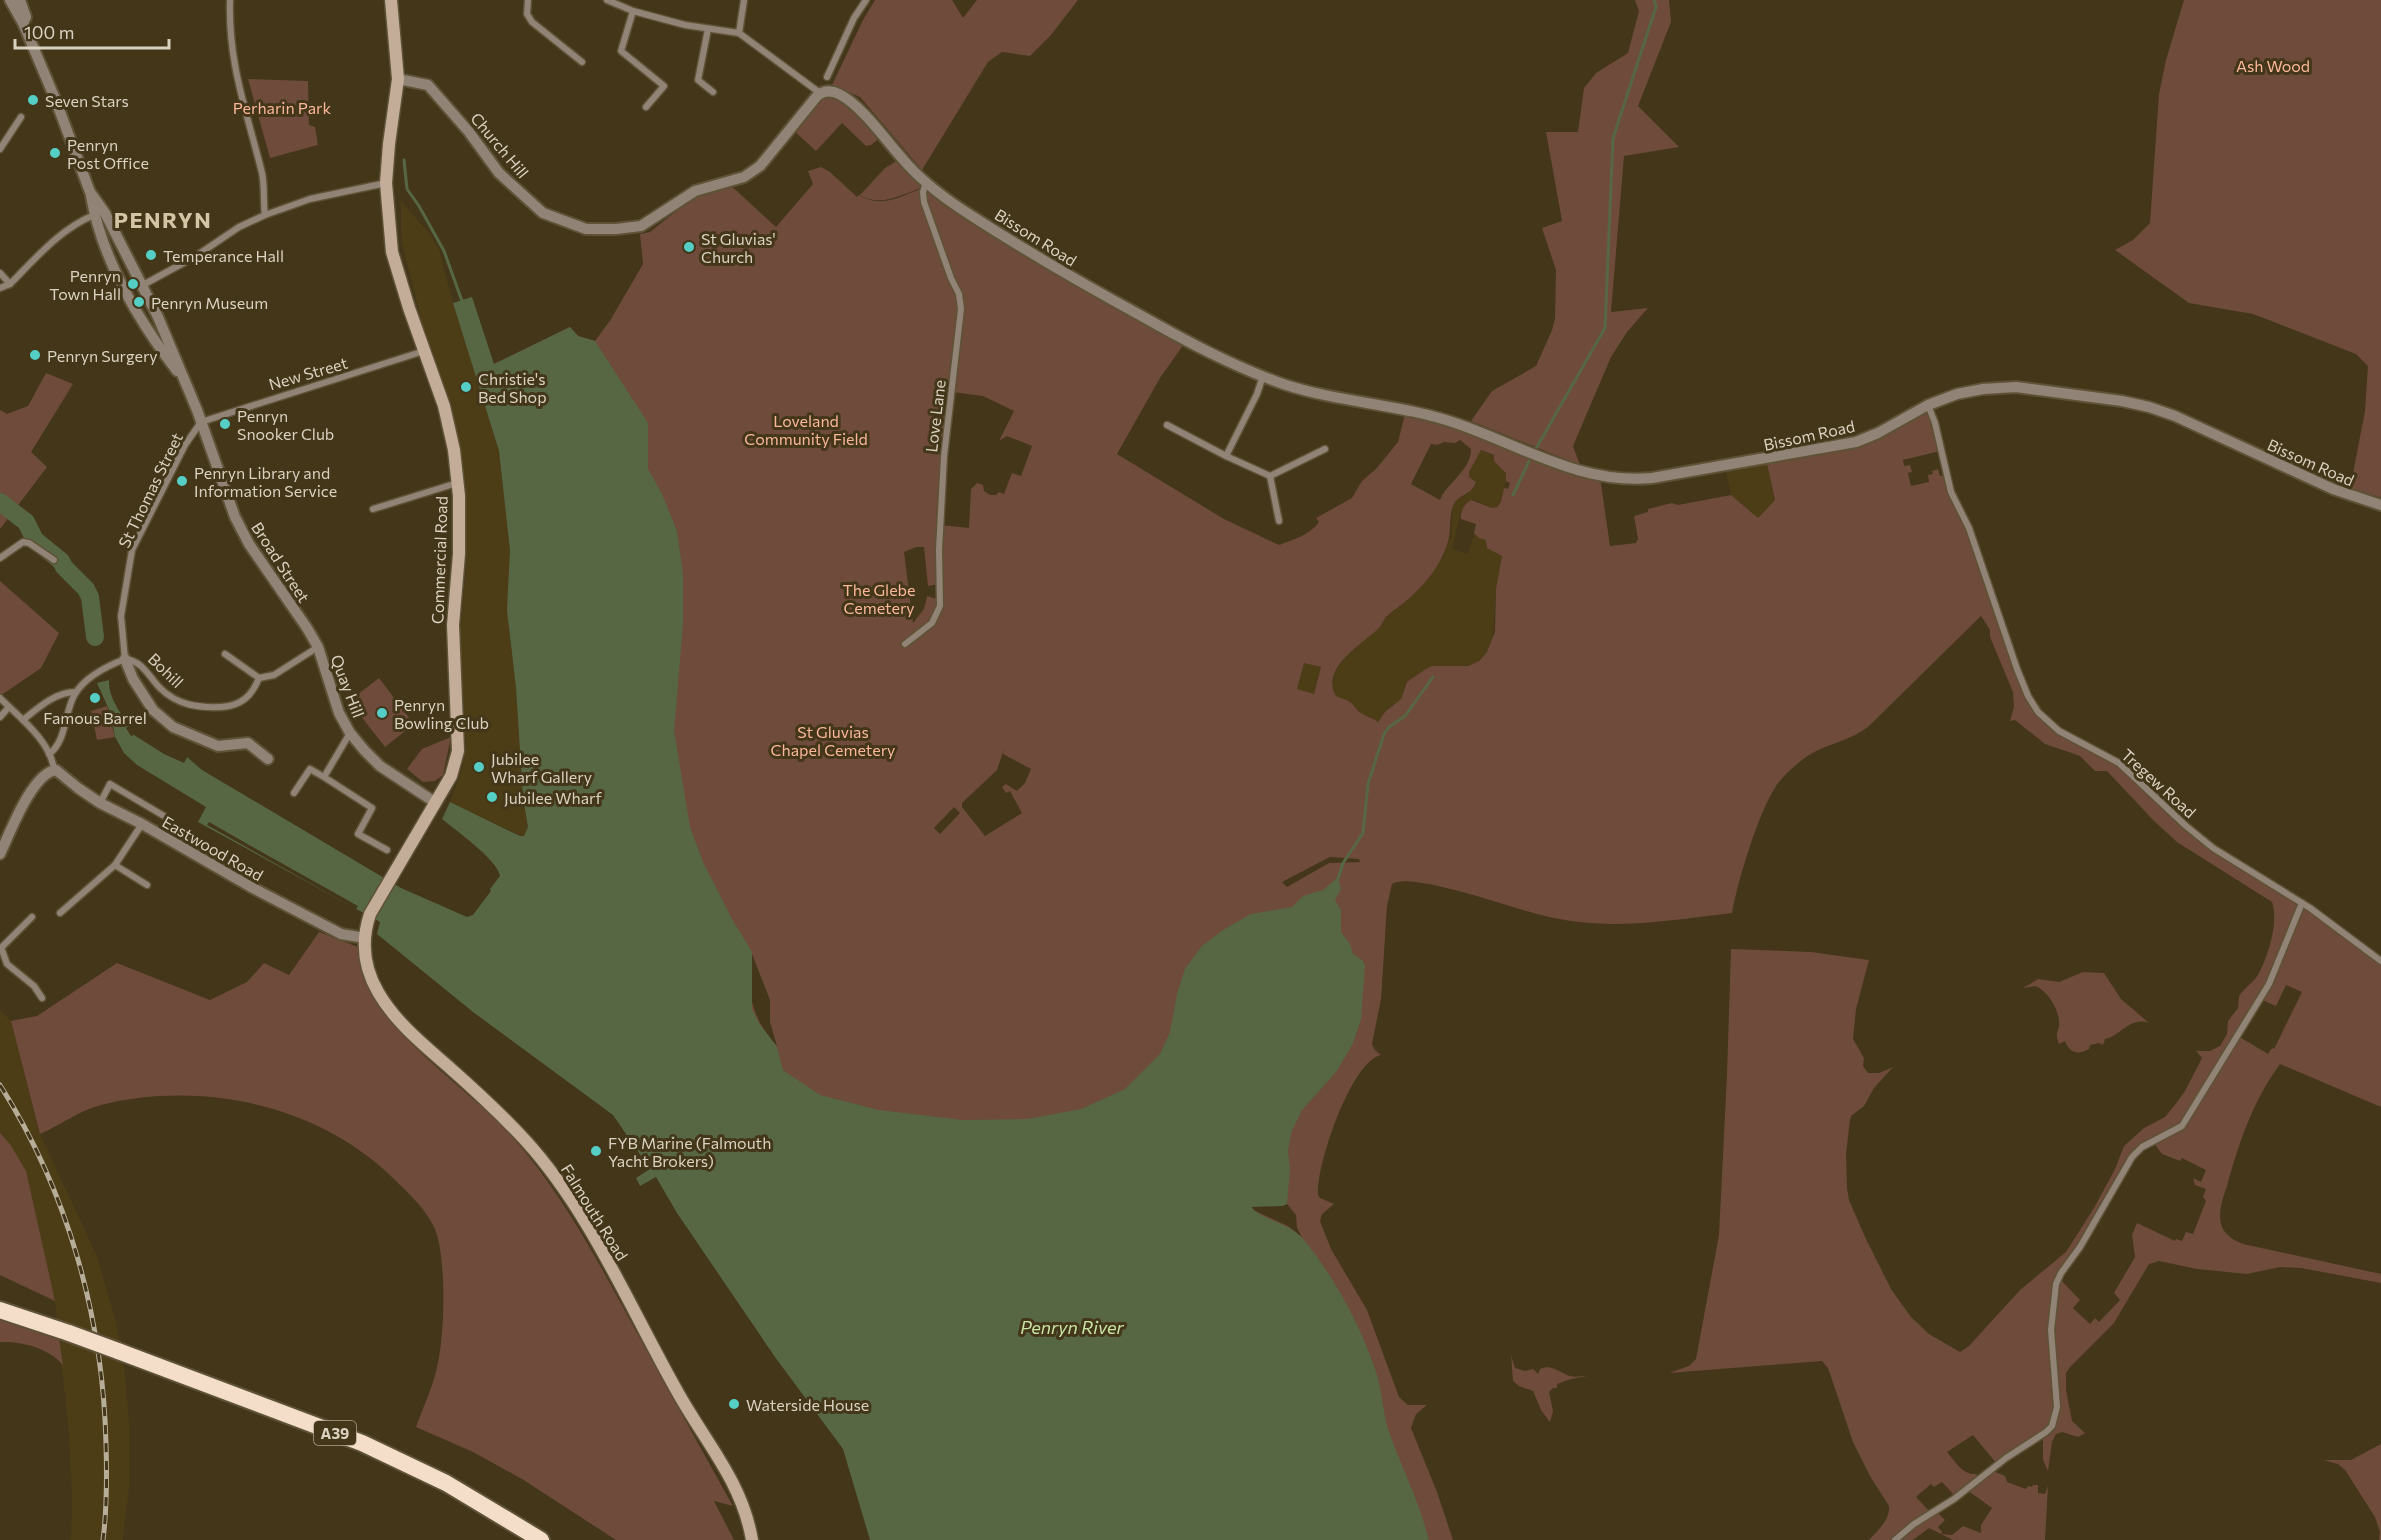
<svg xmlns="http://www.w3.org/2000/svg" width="2381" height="1540" viewBox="0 0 2381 1540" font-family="Commissioner,sans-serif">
  <rect width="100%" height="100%" fill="#433619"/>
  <g fill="#4c3d17">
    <path d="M401,201l28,32 10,16 14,54 46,148 11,99 -1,79 7,59 7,110 5,29 -4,10 -74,-35 12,-32 4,-24 -6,-110 7,-81 -2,-66 -13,-77 -29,-86 -22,-87z"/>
    <path d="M1480,450l14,6v5l12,12 1,4 -6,25 -4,5 -5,1 -18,-8 -13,12 -9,37 16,5 6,-21 12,7 16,16 -6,33 -3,52 -6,11 -11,11 -21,4 -23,-1 -8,4 -17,12 -6,17 -16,13 -7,10 -17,-8 -10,-11 -15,-7 -3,-9 1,-13 7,-12 20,-21 18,-13 8,-11 29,-25 27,-35 8,-22 2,-28 4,-8 11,-5 6,-13 -5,-4v-5z"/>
    <path d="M1766,459l9,41 -17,18 -27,-23 -6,-28z"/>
    <path d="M1304,662l17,5 -7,27 -17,-5z"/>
    <path d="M0,1010l11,11 29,113 57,122 19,66 9,50 4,48v68l-6,52h-52l1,-46 -3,-59 -14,-134 -45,-157 -10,-11z"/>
  </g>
  <g fill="#6e4b3b" fill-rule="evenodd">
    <path d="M875,0h77l11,18 14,-18h101l-27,35 -21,21 -28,-4 -14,10 -66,108 -62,-73 -28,-12 31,-65z"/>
    <path d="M1635,0h34l2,22 -33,84 41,41 -55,9 -13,156 37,-4 -21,24 -16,25 -38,89 7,19 -109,-44 21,-30 44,-25 16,-36 3,-12 1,-48 -14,-42 20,-7 -16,-89h32l6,-44 12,-15 32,-20 11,-42z"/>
    <path d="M2184,0h197v497l-31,-8 15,-78 3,-45 -12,-12 -103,-40 -64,-11 -74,-53 18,-10 17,-17 9,-129 7,-34z"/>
    <path d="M248,79l60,2 1,44 6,2 3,18 -48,13z"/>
    <path d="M820,94h16l45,43 -10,8 -5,1 -24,-23 -26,28 -25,-23z"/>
    <path d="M900,159l24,28c-22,7 -44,21 -64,8l25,-27z"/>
    <path d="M821,167l9,5 27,25 2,-2c22,14 42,1 64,-7l1,14 35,92 2,16c-11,88 -28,185 -21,274l-12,2 -4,-39h-8l-12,5 9,71 11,-14 3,-13 13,4 -2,11 -8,14 9,-14 2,-15v-71l28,3 2,-39 6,-6 6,2 1,6 6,4h6l3,-3 5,2 8,-21 9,3 11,-30 -25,-10 -8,5 15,-30 -31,-15 -31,-4 10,-82 -1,-11 -36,-97 -2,-10 3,-9c80,62 171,111 260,158l-26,37 -43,76 107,65 55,26c14,-5 32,-11 40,-23l-3,-4 36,-20 10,-17 14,-12 22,-27 8,-32 54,15 114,45 26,7 10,69 26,-3 2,-4 -4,-23 14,-4v-3l24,-6 6,2 53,-10 27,23 17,-18 -9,-41 90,-17 22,-8 50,-29 7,18 5,28 -37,9 1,6 6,-1 2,7 -4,1 3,13 18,-4 -1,-7 5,-1 -1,-3 6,-2 2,7 5,-1 10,29 18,36 9,33 34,96 15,34 10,14 18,14 48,24 18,13 77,72 50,34 56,34 73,53v146l-101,-43c-27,37 -41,78 -53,122 -4,12 -10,28 -5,41 3,8 13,14 21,17l138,30v9l-80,-15 -21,-1 -33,7 -50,-5 -38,-8 -10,3 -35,59 -43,43 -5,7v17l6,31 13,12 -7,4 -16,-5 -6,2 -4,8 -4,29 -5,-11v-27l-46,31 -24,-29 -26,17c8,9 15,23 29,22l4,5 -24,18 -14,-15 -8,5 -3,-3 -15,13 14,15 5,-2 10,10 -7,7 4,5 -1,2 11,1 11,-9 18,7v-8l11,-17 -25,-18 24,-20 14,6 2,6 19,7 2,-3 4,1 1,-2h5v8l7,1 3,-8 -3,54h-92l-24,-12 -16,12h-44c9,-10 21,-20 20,-34l-19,-30 -17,-34 -25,-74 -6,-7 -153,12 20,-7 7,-7 23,-124 8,-160 4,-126 80,3 58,8 -13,49 -3,30 11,19 -1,8 5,7h11l14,-6 -19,21 -10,18 -13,10 -1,4 -4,34 1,34 2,12 16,37 26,52 20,28 18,17 31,18 9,-6 51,-56 46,-38 28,-44 21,-39 9,-23 20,-18 21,-11 9,-11 11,-15 17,-33 -6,-7h14l10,-5 7,-12 1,-13 10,-13 1,-12c5,-8 14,-13 19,-21 10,-18 21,-53 14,-73l-95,-60 -23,-21 -47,-50h-12l-15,-15 -35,-12 -30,-24 -5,1 4,-14 -1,-15 -23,-55v-7l-9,-14 -113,111c-18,14 -43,17 -62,30 -11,8 -22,18 -30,29 -18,28 -38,94 -44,127 -77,9 -135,21 -212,-4 -22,-6 -112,-37 -128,-25l-5,22 -6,93 -9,45 3,6 6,5c-30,6 -65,111 -63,140l2,3 14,6 -12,10 -2,7 11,28 36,61 32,87 9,8h19l-11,9 -5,14 26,64 16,48h-405l-72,-106 -6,-14 1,-11 4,-8 60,-60 7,-11 12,-35 13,-10 7,-18 13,-13 1,-29 3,-9 11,-15 -1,-24 5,-12 12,-8 12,-12 22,-7 20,-12 9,-15 9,-37 39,-31 21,-28 13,-34 1,-29 5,-10 16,-14 21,-2 6,-3 16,-21 10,-23 -14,26 -15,18 -25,2 -20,18 -5,15 2,10 -1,12 -9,27 -13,23 -13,14 -38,30 -8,34 -9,14 -21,15 -21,6 -12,12 -11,5 -6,8 -5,12 -1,22 -9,19 -5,32 -7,9 -6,17 -17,12 -12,35 -6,10 -25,26 -37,28 -10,2h-12l-5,-4 -121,-154 -99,-109 -82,-75 -102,-76 -17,-27 19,-34 8,-27 -5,-46 13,-47 -3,-45 -26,-155 13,-37 -12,-121 -19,-26 -15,-45 76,-37 8,9 17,5 16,-22 32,-55 -3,-30 10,-2 30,-24 -5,-4 23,-14 29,-8 49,45 37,-43 -5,-13zM1460,440l11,9c0,22 -24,33 -31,51l-29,-16 20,-40 6,1 7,-3 11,1zM1481,450l13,5v6l12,12v8l4,2 -2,6 -4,-1 -3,14 -4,5 -5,1 -21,-8c-7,4 -11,12 -10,19l15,5 -2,9 5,5 7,2 1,8 15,8 -6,33 -1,43 -8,20 -8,9 -11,5h-36l-8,4 -17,12 -6,17 -16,13 -7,10c-7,-5 -11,-5 -17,-9 -5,-3 -7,-8 -11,-11 -4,-3 -9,-3 -14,-6 -16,-28 26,-52 42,-67 4,-4 5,-8 8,-12 6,-6 15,-11 21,-17 18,-15 33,-34 40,-55 5,-13 1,-29 7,-41 5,-10 17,-8 22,-22l-7,-5v-5zM1304,663l17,4 -7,27 -17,-5zM1004,749l-1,5 28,15 -6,14 -8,8 -11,-7 -4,3 4,6 4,-2 12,22 -37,23 -23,-29v-4l35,-33zM954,807l6,6 -20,21 -6,-6zM1330,857l29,2 1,3 -31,1 -42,24 -5,-5zM752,954l18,46v22l7,24c-27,-30 -30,-53 -25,-92zM2286,985l16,7 -28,57 -2,-1 -4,6 -30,-18 -4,5 26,-42 16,7zM2153,1142l9,12 18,7 2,-3 24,12 -5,12 -8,-4 2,7 11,4 -3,8 3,4 -13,33 -7,-2 -4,9 -6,-2 -1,2 -38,-18 -5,12 3,22 -21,36 6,7 -21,22 -4,-4 -5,6 -17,-16 7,-8 -21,-22 70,-116 10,-12zM1287,1204l9,11 1,13 5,9 -14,-11 -35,-16 -2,-4h31z"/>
    <path d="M46,373l27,11 -42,68 16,15 -47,62v-119l7,4 21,-8z"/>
    <path d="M0,581l59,52 -18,35 -41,28z"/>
    <path d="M379,678l35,46 -29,23 -36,-46z"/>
    <path d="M107,706l8,31 -18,3 -6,-29z"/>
    <path d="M451,737l-8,38 -8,6 -12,1 -16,-13 15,-20z"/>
    <path d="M319,932l39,15c3,74 100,132 147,182 56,60 92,131 131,202 32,58 64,116 97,175l-19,-5 20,39h-118l-94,-61 -49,-27 -57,-25c7,-20 17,-40 21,-60 8,-31 10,-112 -3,-140 -9,-19 -26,-34 -41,-49 -75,-73 -190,-98 -292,-73 -23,6 -40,20 -61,29l-29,-113 26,-5 80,-53 93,37 37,-18 17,-19 25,12z"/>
    <path d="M2083,972l21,1 17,26 28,24c-19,-7 -28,13 -44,16l-2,6 -4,-2 -9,2 -1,4c-10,6 -19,5 -24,-8l-6,3c-5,-14 1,-12 0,-23 -1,-13 -11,-29 -23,-35l-13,2 15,-9 21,3z"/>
    <path d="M0,1133l10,11 16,27 29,130 -55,-26z"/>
    <path d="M0,1313l58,19 5,33c-14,-17 -42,-24 -63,-23z"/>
    <path d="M1511,1355l4,13 10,3 8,-2 5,5 2,-5c10,-5 18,2 27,6 6,3 14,1 20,1l-16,3 -14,5v4h-4l-4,4 4,19 -3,11 -9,-12 -8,-19 -14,-5 -6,-5z"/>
    <path d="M2381,1444v96h-2l1,-8 -5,-15 -30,-47 -7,-6 -15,-4h28z"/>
  </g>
  <path fill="#576743" d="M472,297l22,67 76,-37 8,9 17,5 53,82v46l14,25 15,37 6,42v51l-9,107 16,96 13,35 29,57 20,33v57l7,14 18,24 6,23 37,25 59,15 83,10 66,-1 53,-10 44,-20 35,-35 10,-22 7,-38 8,-25 17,-23 21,-16 28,-16 41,-7 11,-11 20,-6 15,-13 3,12 -6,11 6,10v22l9,12 3,10 9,6 3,5 -4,54 -8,24 -16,28 -35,39 -11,23 -3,18 2,18 -3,35 -5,2 -31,1c12,14 39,15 53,33 30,36 59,90 73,135 5,18 6,37 11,54 13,37 31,72 41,111h-559l-27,-91 -68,-92 -98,-144 -21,-36 -16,9 -4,-8 14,-9 -37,-54 -140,-103 -96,-78 3,-12 -182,-100 8,-15 -69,-42 -13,-12 -9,-16 -4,-23 -14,-31 12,-3c-1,17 11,32 20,46l-3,2 5,8 3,-1 30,19 20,9 3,-6 15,13 199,118 66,29 6,-2 18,-24 -1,-2 10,-13c-2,-16 -45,-46 -58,-57l8,-17 70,34h4l4,-9 -5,-29 -7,-110 -9,-78 3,-60 -11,-99 -46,-148z"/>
  <path fill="#433619" d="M209,822l42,24 107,60 -2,3 -149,-84z"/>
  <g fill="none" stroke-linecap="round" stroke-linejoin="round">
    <g stroke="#576743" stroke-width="3">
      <path d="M404,160l3,29 12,17 25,45 18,50"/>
      <path d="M1534,452l71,-124 8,-190 43,-131 -2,-7"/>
      <path d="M1513,495l18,-38"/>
      <path d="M1338,879l5,-16 20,-30 5,-49 16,-50 5,-7 16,-11 28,-39"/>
    </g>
    <path stroke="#576743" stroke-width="18" d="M0,502l26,20 9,18 26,21 3,6 22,22 4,8 5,40"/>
    <g stroke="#5e5237" stroke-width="9">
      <g id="minor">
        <path d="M230,0c-2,64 17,112 32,173 3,14 1,28 3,42"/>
        <path d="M528,0l-1,14 5,8 50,40"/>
        <path d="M607,0l26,11 52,14 54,8 81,60"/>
        <path d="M633,11l-12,40 43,35 -18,21"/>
        <path d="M708,29l-10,51 15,12"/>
        <path d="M739,33l5,-33"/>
        <path d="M827,77l27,-59 12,-18"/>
        <path d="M0,149l21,-32"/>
        <path d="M0,273l10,11"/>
        <path d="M143,285l53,-29 43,-29 26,-12 45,-16 76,-16"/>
        <path d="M0,288l10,-4c26,-26 50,-55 84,-69"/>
        <path d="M1263,376l-6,18 -31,62 44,20 55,-27"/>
        <path d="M1928,405l7,18 16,69 18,36 48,141 11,27 10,16 21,19 60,32 67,63 27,22 97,60 71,53"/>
        <path d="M1167,425l59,31"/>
        <path d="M1270,476l9,45"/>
        <path d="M373,509l84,-26"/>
        <path d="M0,558l23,-16 6,1 25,17"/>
        <path d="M905,644l27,-21 8,-17 -1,-56 5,-94 17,-147 -2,-15 -8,-16 -27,-76 -1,-10 3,-10"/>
        <path d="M225,654l34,24"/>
        <path d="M125,659l-4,-43 11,-66 53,-105 16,-23 223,-71"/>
        <path d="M125,659c18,2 24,18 35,29 17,17 38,20 61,19 20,-1 31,-11 38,-29"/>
        <path d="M259,678l15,-3 44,-28"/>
        <path d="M0,698c19,19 51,43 54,72"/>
        <path d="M0,717l9,-10"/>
        <path d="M23,720c15,-12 32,-28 53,-28"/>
        <path d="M350,733l-26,44 48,31 -14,26 29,16"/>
        <path d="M49,754c18,-13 15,-42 26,-60 10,-17 32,-28 50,-35"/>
        <path d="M294,793l16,-24 14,8"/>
        <path d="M100,803l10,-19 54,32"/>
        <path d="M115,865l32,20"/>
        <path d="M60,913l55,-48 27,-41"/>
        <path d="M0,949l32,-32"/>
        <path d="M2,950l5,14 27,22 8,12"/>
        <path d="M1895,1540l19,-16 40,-25 52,-41 40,-26 6,-6 5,-19 -6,-77 5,-46 5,-11 19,-26 52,-90 10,-10 40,-21 87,-142 33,-81"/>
      </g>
    </g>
    <g stroke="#5e5237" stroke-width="14">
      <g id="tertiary">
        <path d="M10,0l13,23 33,78 34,91 15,21 53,104 39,93 38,107 14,27 58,84 11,19 21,66 11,20 15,18 15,15 56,37"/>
        <path d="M20,0l6,17 -3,6"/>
        <path d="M398,79l30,6 41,47 30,41 44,40 43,16h30l25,-3 54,-35 49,-14 16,-11 57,-70c7,-6 14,-6 22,-2 24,12 50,51 69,71 19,21 43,38 67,53 53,34 108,66 163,96 46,26 94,52 145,70 57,19 118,20 175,40 64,22 124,61 194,54l204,-36 22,-9 50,-28 29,-11 26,-5 33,-2 106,14 27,6 26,9 158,73 48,16"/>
        <path d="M91,196c11,64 47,124 86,175"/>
        <path d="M125,659l8,20 20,31 20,17 45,19 30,-3 20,16"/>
        <path d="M0,854c10,-21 32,-81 56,-84l22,18 22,15 42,21 109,63 90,47 24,4"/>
      </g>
    </g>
    <g stroke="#5e5237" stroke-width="15">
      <path id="secondary" d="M391,0l7,79 -9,65 -3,39 6,69 17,56 35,98 10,44 5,46v58l-6,71 5,126 -7,25 -81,138c-9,27 -6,54 8,78 17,30 46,53 72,76 26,23 51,46 75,72 65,71 105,168 152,251 28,51 65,90 75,149"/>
    </g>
    <g stroke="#5e5237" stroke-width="20">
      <g id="trunk">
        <path d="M0,1310l69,23"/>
        <path d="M118,1351l244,92 84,40 95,57"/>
      </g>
    </g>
    <use href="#minor" stroke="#918375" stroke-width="6"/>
    <use href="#tertiary" stroke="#918375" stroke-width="10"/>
    <use href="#secondary" stroke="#c3ad98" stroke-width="12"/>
    <use href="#trunk" stroke="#f4deca" stroke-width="16"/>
    <g stroke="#b7ae9a" stroke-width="5">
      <path id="rail" d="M0,1085c68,107 103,233 106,359 1,32 1,64 -3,96"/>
    </g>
    <use href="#rail" stroke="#433619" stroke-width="3" stroke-dasharray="9" stroke-linecap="butt"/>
    <g stroke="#5e5237" stroke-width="20" stroke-linecap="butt">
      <path id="trunk-bridge" d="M69,1333l49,18"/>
    </g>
    <use href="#trunk-bridge" stroke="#f4deca" stroke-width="16"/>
  </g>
  <g fill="#55cec5" stroke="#433619" stroke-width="2">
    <circle cx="33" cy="100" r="6"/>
    <circle cx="55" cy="153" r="6"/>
    <circle cx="689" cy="247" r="6"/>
    <circle cx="151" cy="255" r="6"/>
    <circle cx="133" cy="284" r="6"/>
    <circle cx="139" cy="302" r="6"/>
    <circle cx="35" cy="355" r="6"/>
    <circle cx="466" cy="387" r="6"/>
    <circle cx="225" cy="424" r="6"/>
    <circle cx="182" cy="481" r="6"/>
    <circle cx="95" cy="698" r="6"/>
    <circle cx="382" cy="713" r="6"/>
    <circle cx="479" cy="767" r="6"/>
    <circle cx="492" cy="797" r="6"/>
    <circle cx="596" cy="1151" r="6"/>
    <circle cx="734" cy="1404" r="6"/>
  </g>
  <g text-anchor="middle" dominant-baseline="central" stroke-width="6" stroke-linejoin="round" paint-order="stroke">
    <rect fill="#433619" stroke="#ada38f" stroke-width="1.5" x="314" y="1421" width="42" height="24" rx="4.5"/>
    <g font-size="15" font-weight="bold" fill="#dad2c1">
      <text x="335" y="1433">A39</text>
    </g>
    <g font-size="16" fill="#fab79a" stroke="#433619">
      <text x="2273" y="65">Ash Wood</text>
      <text x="282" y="107">Perharin Park</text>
      <text x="806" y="420">Loveland<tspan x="806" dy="18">Community Field</tspan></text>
      <text x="879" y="589">The Glebe<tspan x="879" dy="18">Cemetery</tspan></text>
      <text x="833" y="731">St Gluvias<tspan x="833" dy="18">Chapel Cemetery</tspan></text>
    </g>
    <g font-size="16" fill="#dad2c1" stroke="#433619" text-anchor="start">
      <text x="45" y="100">Seven Stars</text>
      <text x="67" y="144">Penryn<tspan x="67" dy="18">Post Office</tspan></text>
      <text x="701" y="238">St Gluvias'<tspan x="701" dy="18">Church</tspan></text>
      <text x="163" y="255">Temperance Hall</text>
      <text x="121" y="275" text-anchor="end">Penryn<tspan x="121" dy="18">Town Hall</tspan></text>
      <text x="151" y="302">Penryn Museum</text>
      <text x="47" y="355">Penryn Surgery</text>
      <text x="478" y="378">Christie's<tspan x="478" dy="18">Bed Shop</tspan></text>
      <text x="237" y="415">Penryn<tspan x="237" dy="18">Snooker Club</tspan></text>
      <text x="194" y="472">Penryn Library and<tspan x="194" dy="18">Information Service</tspan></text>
      <text x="394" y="704">Penryn<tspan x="394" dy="18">Bowling Club</tspan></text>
      <text x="95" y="717" text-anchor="middle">Famous Barrel</text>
      <text x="491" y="758">Jubilee<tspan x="491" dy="18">Wharf Gallery</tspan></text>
      <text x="504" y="797">Jubilee Wharf</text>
      <text x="608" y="1142">FYB Marine (Falmouth<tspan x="608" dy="18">Yacht Brokers)</tspan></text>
      <text x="746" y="1404">Waterside House</text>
    </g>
    <g font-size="16" fill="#dad2c1" stroke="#433619">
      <text transform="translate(500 145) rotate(50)">Church Hill</text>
      <text transform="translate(1036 237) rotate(32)">Bissom Road</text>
      <text transform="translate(308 373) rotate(-16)">New Street</text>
      <text transform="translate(935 416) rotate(-83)">Love Lane</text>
      <text transform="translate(1809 435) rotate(-12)">Bissom Road</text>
      <text transform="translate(2311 462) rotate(24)">Bissom Road</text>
      <text transform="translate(150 490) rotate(-64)">St Thomas Street</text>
      <text transform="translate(439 560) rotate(-88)">Commercial Road</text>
      <text transform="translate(281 562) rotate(57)">Broad Street</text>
      <text transform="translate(166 670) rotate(44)">Bohill</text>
      <text transform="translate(348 686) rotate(69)">Quay Hill</text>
      <text transform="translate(2159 783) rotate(42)">Tregew Road</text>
      <text transform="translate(213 848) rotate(30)">Eastwood Road</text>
      <text transform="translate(595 1212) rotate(58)">Falmouth Road</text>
    </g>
    <g font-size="18" font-style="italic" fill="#c9e5a6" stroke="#433619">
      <text x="1072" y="1327">Penryn River</text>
    </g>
    <g font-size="22" font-weight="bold" letter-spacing="1.5" fill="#d4c5a4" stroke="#433619">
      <text x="163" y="219">PENRYN</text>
    </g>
  </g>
  <path d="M15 39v9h154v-9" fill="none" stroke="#dad2c1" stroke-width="3"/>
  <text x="24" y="39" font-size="18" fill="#dad2c1" stroke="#433619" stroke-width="4.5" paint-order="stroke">100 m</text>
</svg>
